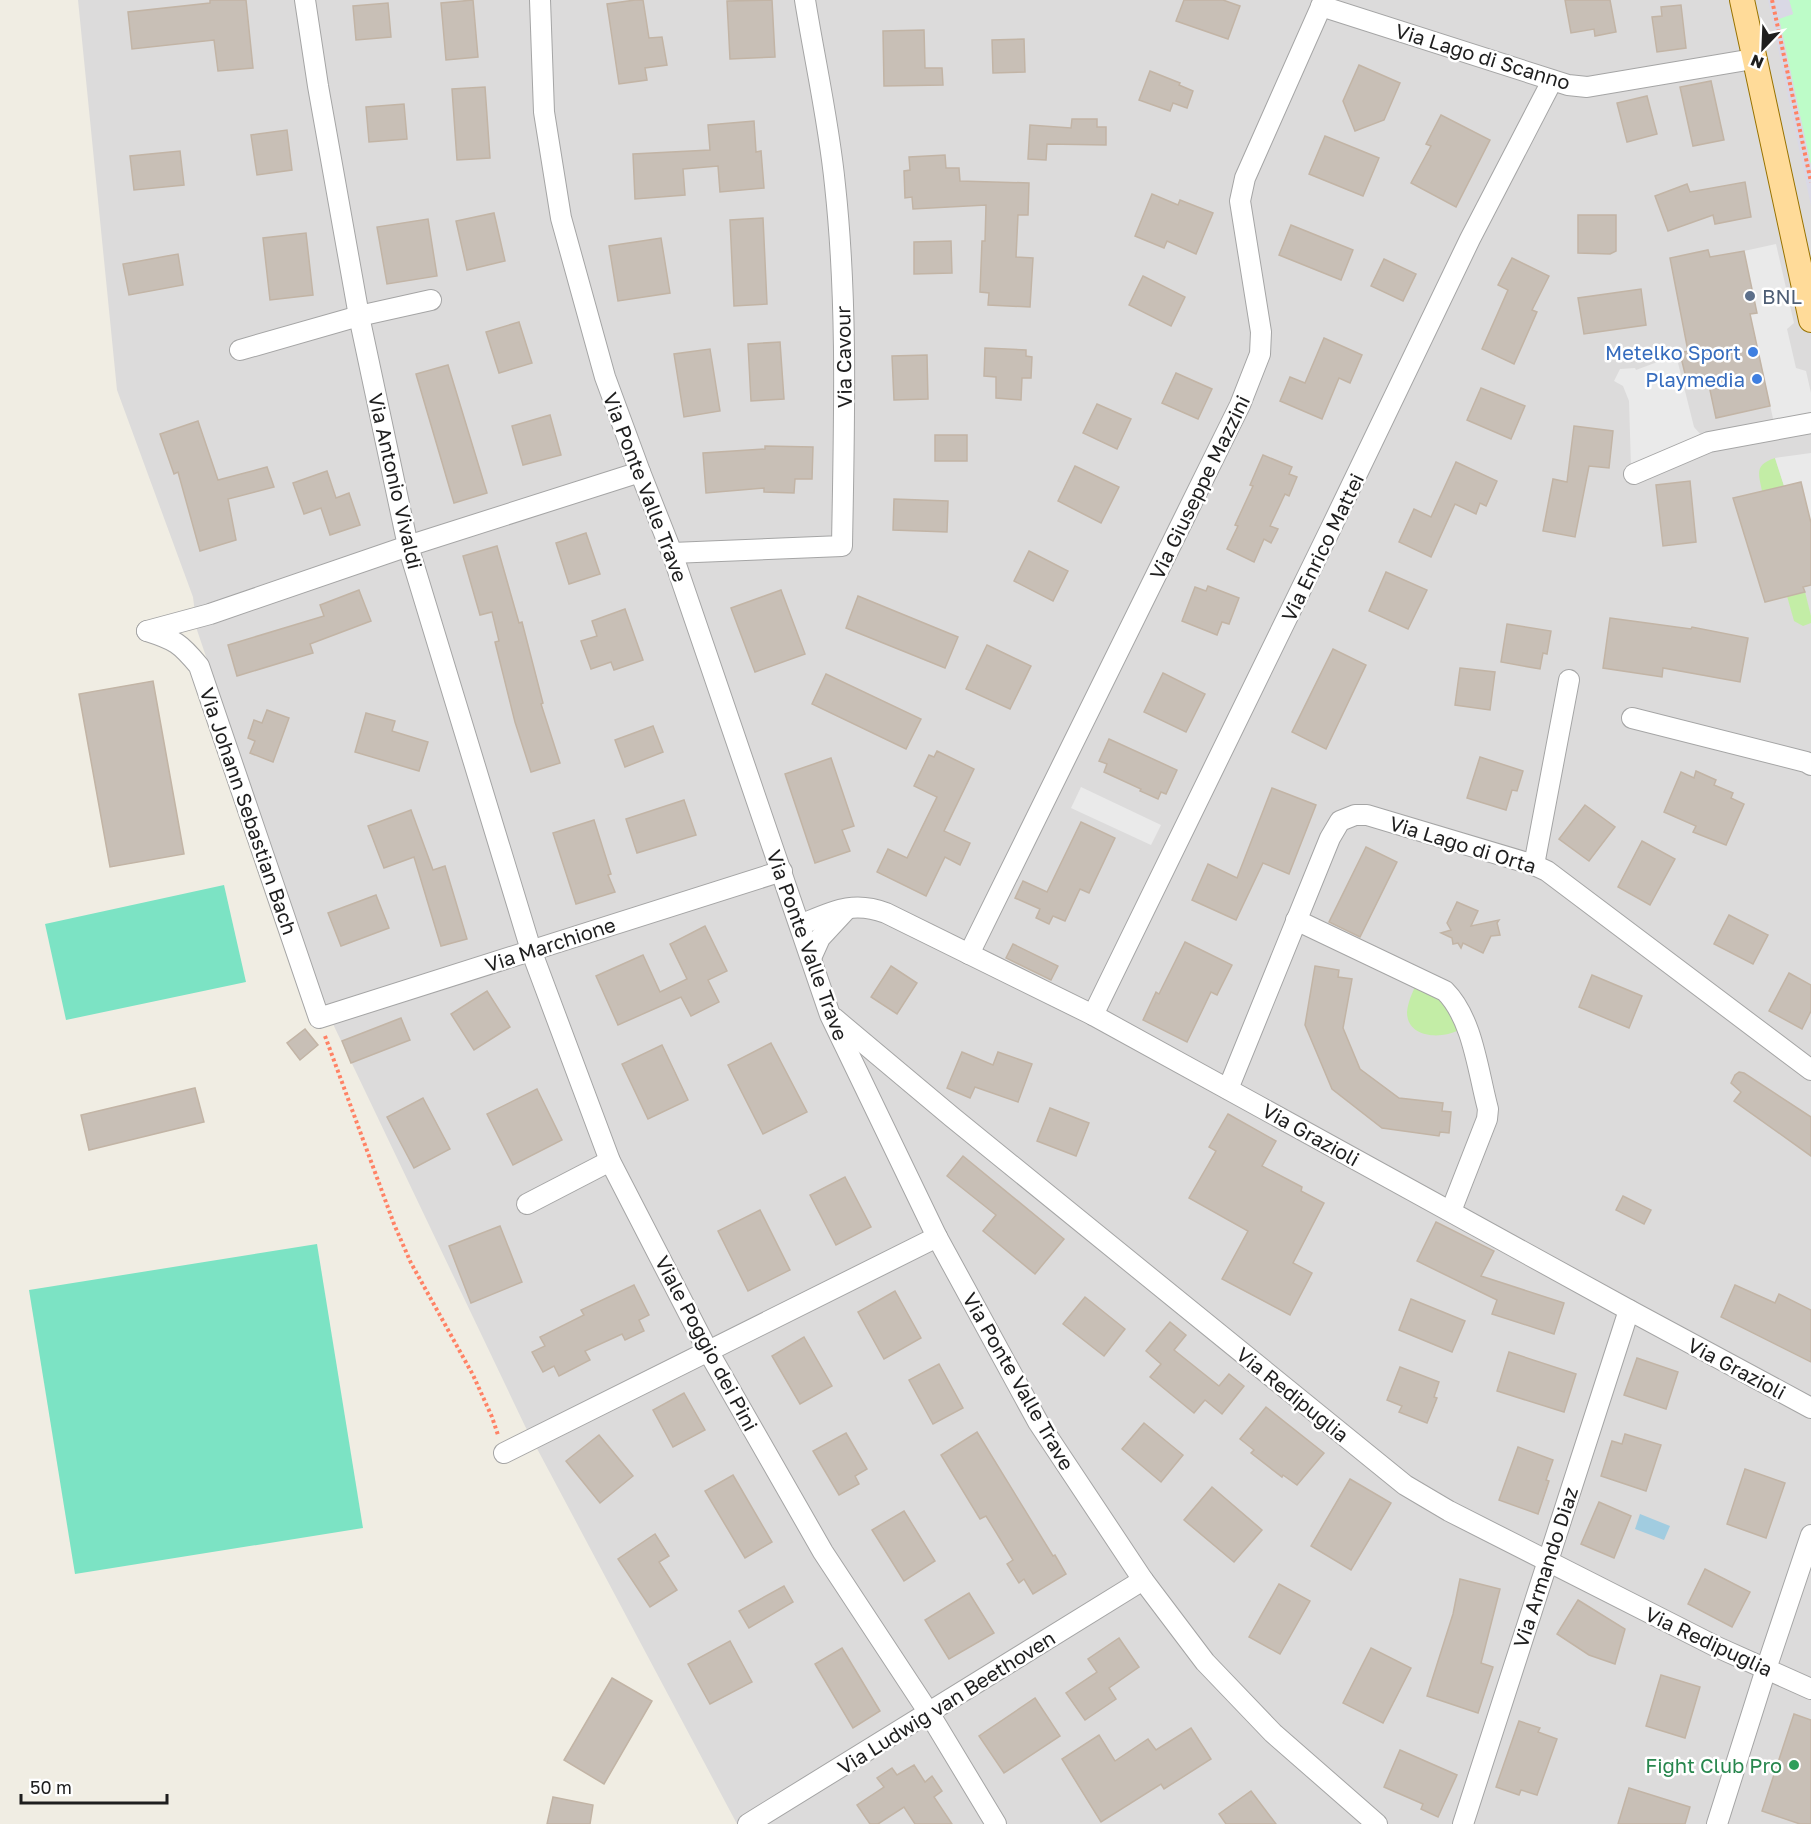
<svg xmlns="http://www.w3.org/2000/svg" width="1811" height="1824" viewBox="0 0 1811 1824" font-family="'Golos Text',sans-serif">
  <rect width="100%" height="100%" fill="#f0ede3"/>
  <path fill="#dcdbdb" d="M78,0h1733v1824h-1074l-212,-398 -202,-423 -126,-373 -4,-33 -76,-207z"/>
  <g fill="#c3eda6">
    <path d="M1775,458l9,28 -22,5c-4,-19 -7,-26 13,-33z"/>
    <path d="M1805,592l6,24v7l-8,3 -9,-5 -7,-25z"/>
    <path d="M1416,985l25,10 15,25 1,11c-17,8 -50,7 -50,-19 1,-10 5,-19 9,-27z"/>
  </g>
  <path fill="#bdfcc8" d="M1789,0h22v166l-32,-148 14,-4z"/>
  <g fill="#7ce3c4">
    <path d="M224,885l22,97 -180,38 -21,-96z"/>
    <path d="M317,1244l46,284 -288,46 -46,-284z"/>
  </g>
  <g fill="#eaeaea">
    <path d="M1776,244l18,79 -7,6 9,39 10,3 5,22v19l-8,5 -29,6 -24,-109 7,-2 -13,-61z"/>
    <path d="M1676,355l18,72 9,10 -72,30 -2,-66 -6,-15 -9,-5 6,-12 15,-1 1,2z"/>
    <path d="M1811,453v70l-10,-41 -17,4 -9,-28z"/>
    <path d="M1081,787l80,38 -10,20 -80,-37z"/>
  </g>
  <path fill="#d9d8e5" d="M1768,0h21l4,14 -14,5 32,147v40z"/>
  <path fill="#a1cce0" d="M1640,1514l30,12 -6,14 -29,-11z"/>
  <g fill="#c8bfb6" stroke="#c2b4a5" stroke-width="1.5">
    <path d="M210,0h36l7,68 -35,3 -4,-31 -82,9 -4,-37 82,-9z"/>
    <path d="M473,0l5,57 -32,3 -5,-57z"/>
    <path d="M635,0h8l6,38 13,-1 5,28 -22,3 2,12 -28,4 -12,-80z"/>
    <path d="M772,0l3,57 -45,2 -3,-58z"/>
    <path d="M1184,0h39l17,6 -12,33 -52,-18z"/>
    <path d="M1565,0h45l6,32 -21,4 -1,-7 -23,4z"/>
    <path d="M388,3l3,34 -35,3 -3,-34z"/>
    <path d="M1681,5l5,43 -29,4 -5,-35 10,-1 -1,-9z"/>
    <path d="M924,30l1,38h17l1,17 -59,1 -1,-55z"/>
    <path d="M1024,39l1,33 -32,1 -1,-33z"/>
    <path d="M1359,65l41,18 -16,37 -29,11 -12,-30z"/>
    <path d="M1150,71l30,12 -1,2 14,6 -6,17 -14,-5 -3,8 -31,-11z"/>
    <path d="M1711,81l13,59 -31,6 -13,-59z"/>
    <path d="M485,87l5,71 -33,2 -5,-71z"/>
    <path d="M1647,96l10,38 -30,8 -10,-39z"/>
    <path d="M404,104l3,35 -38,3 -3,-35z"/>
    <path d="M1441,115l49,25 -34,67 -45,-24 20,-37 -5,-2z"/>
    <path d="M1072,119h25v8h9v18l-59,-1 -1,16 -18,-1 2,-34 41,3z"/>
    <path d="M754,121l2,31 5,-1 3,37 -44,4 -2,-26 -35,3 2,26 -50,4 -2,-45 77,-4 -2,-25z"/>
    <path d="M287,130l5,40 -35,5 -6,-40z"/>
    <path d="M1325,136l54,22 -16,38 -54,-22z"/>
    <path d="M180,151l4,34 -50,5 -4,-34z"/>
    <path d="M945,155l1,13h13l1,13 69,2 -1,32h-10l-2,42 17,1 -3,49 -42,-2 1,-12 -9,-1 2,-51h3l1,-36 -73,4 -1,-12 -7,1 -1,-27 6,-1 -1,-13z"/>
    <path d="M1745,182l6,35 -36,7 -2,-9 -45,16 -13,-35 32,-12 3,8z"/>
    <path d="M1152,194l26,11 2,-5 33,13 -17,41 -29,-13 -3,7 -29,-12z"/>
    <path d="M494,213l11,48 -38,9 -11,-49z"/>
    <path d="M1578,215h38v36l-6,3 -32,-1z"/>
    <path d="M763,218l4,86 -33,2 -4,-86z"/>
    <path d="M428,219l9,57 -50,8 -10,-57z"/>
    <path d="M1291,225l62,25 -12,30 -62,-25z"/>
    <path d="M306,233l7,62 -43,5 -7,-62z"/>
    <path d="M661,238l9,55 -52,8 -9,-55z"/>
    <path d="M951,241l1,32 -38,1v-32z"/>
    <path d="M1708,250l2,7 34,-6 13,62 -7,1 20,92 -54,12 -9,-42 -20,6 -7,-29 8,-2 -18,-93z"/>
    <path d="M178,254l5,31 -54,10 -6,-31z"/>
    <path d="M1512,258l37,18 -17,34 5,2 -23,52 -32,-15 26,-59 -10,-5z"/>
    <path d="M1384,259l32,15 -13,27 -32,-15z"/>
    <path d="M1143,276l42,21 -14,29 -42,-21z"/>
    <path d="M1641,289l5,36 -62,9 -6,-36z"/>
    <path d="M519,322l13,41 -33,10 -13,-41z"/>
    <path d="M1324,338l38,17 -12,28 -11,-5 -17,41 -42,-18 10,-24 15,6z"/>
    <path d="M780,342l4,57 -33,2 -3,-57z"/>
    <path d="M985,348l41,2v6l6,1 -1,21h-9l-1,22 -25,-2v-21l-12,-1z"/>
    <path d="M710,349l10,62 -36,6 -10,-63z"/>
    <path d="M927,355l1,44 -34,1 -2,-44z"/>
    <path d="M448,365l39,128 -33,10 -38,-129z"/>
    <path d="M1176,373l36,16 -14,30 -36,-16z"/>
    <path d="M1481,388l44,18 -14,33 -44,-19z"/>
    <path d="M1097,404l34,15 -14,30 -34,-16z"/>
    <path d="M550,415l11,40 -38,10 -11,-39z"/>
    <path d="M198,421l20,59 49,-13 7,20 -46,12 8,41 -36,11 -22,-79 -4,2 -14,-40z"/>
    <path d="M1574,426l39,5 -4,37 -20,-2 -14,71 -32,-6 10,-52 14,3z"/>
    <rect x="935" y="435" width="32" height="26"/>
    <path d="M765,446l48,1 -1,32h-17l-1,14 -30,-1v-4l-58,5 -3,-40 62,-4z"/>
    <path d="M1263,455l29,12 -3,7 8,3 -8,19 -4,-2 -15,32 8,3 -7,14 -7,-4 -10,23 -27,-13 11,-23 -3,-1 18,-39 -3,-1z"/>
    <path d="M1456,462l41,19 -11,25 -6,-3 -4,11 -21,-10 -24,53 -32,-15 15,-33 17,8z"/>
    <path d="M1075,466l44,21 -18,36 -43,-22z"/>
    <path d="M327,471l9,27 13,-5 11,32 -30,10 -9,-27 -17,6 -11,-31z"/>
    <path d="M1690,481l6,61 -33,4 -7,-61z"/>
    <path d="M1801,482l10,41v62l-8,2 2,5 -40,10 -32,-104z"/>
    <path d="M894,499l54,2 -1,31 -54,-2z"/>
    <path d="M586,533l14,41 -31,10 -13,-41z"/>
    <path d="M497,546l22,77 3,-1 21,81 -2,1 19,59 -29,9 -16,-50 -20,-80 4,-1 -7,-29 -12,3 -17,-59z"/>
    <path d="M1029,551l39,20 -15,30 -39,-20z"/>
    <path d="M1386,572l41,18 -19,39 -39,-18z"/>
    <path d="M1208,586l31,12 -10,26 -7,-2 -5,13 -35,-14 13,-34 11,4z"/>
    <path d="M359,590l12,31 -61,23 3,9 -76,23 -9,-31 96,-29 -4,-11z"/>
    <path d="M781,590l24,64 -50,18 -24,-64z"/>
    <path d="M858,596l100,41 -13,31 -99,-40z"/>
    <path d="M625,609l18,51 -29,10 -3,-8 -20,7 -10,-28 16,-5 -5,-15z"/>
    <path d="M1610,618l81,11 1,-2 56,11 -8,44 -77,-14 -1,9 -59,-9z"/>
    <path d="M1507,624l44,7 -4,23 -4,-1 -3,16 -39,-7z"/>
    <path d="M987,645l44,21 -21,43 -44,-20z"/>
    <path d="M1333,649l33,16 -40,84 -34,-17z"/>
    <path d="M1460,668l35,4 -5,38 -35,-5z"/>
    <path d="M1163,673l42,21 -19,38 -42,-20z"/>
    <path d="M826,674l95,45 -15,30 -94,-45z"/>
    <path d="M153,681l31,173 -74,13 -31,-173z"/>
    <path d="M267,710l22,8 -16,44 -23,-9 5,-12 -7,-3 6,-18 8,3z"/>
    <path d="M366,713l29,8 -3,10 36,11 -9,29 -64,-19z"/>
    <path d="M653,726l10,26 -38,15 -10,-27z"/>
    <path d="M1109,739l68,31 -11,24 -5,-2 -3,7 -18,-8 1,-2 -37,-17 3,-8 -8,-3z"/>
    <path d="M937,751l37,18 -30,62 26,12 -10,22 -15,-8 -19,39 -49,-24 11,-23 19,9 30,-61 -23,-11 15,-31 5,2z"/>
    <path d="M1480,757l43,14 -6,20 -5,-1 -6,20 -39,-12z"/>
    <path d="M831,758l23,68 -12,4 8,21 -35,12 -30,-89z"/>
    <path d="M1696,771l20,9 -2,5 19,8 -2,5 13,6 -18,41 -33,-13 3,-6 -32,-14 17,-40 13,6z"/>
    <path d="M1272,788l44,17 -27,69 -26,-11 -27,57 -44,-20 16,-36 29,14z"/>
    <path d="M684,800l12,35 -59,18 -11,-34z"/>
    <path d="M1585,805l30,22 -26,34 -30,-22z"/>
    <path d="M411,810l22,60 12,-4 22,73 -26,7 -27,-89 -30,11 -16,-42z"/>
    <path d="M594,820l17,54 -3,1 7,17 -39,12 -23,-71z"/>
    <path d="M1081,822l34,16 -26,55 -9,-4 -15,32 -12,-5 -4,8 -13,-6 4,-9 -25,-11 8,-17 24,11z"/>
    <path d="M1642,841l33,18 -25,46 -32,-18z"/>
    <path d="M1366,847l31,15 -37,75 -31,-15z"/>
    <path d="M376,895l13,33 -48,18 -13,-33z"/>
    <path d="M1457,902l21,9 -7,15 28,-6 -2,3 3,12 -9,1 -8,17 -20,-10 -2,5 -3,-5 -5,1 -1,-6 -11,-5 10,-3 -4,-7z"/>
    <path d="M1729,915l39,20 -15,29 -39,-20z"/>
    <path d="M705,926l22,45 -19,9 11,22 -28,14 -10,-19 -63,28 -22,-49 47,-21 17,37 27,-13 -17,-35z"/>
    <path d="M1185,942l47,23 -15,30 -6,-3 -24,50 -44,-22 13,-28 3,2z"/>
    <path d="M1013,944l45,22 -7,14 -45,-22z"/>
    <path d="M891,966l26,17 -20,31 -26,-17z"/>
    <path d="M1315,966l24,4 -1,7 14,2 -9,49 17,41 39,29 44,5 -1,8 9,1 -2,21 -9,-1 -1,4 -57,-8 -50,-39 -27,-64z"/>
    <path d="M1789,973l22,12v26l-9,18 -33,-18z"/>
    <path d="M1592,975l50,21 -13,32 -50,-21z"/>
    <path d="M487,991l23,36 -36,23 -23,-36z"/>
    <path d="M401,1018l9,22 -59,23 -9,-22z"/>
    <path d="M305,1029l13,16 -18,15 -13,-17z"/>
    <path d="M771,1043l36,69 -44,22 -35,-69z"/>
    <path d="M662,1045l26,55 -40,19 -26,-55z"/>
    <path d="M962,1052l31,13 5,-13 34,12 -14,38 -43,-15 -5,11 -23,-10z"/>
    <path d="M1739,1072l5,1 67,44v39l-77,-55 7,-9 -10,-9 4,-8z"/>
    <path d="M195,1088l9,34 -115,28 -8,-35z"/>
    <path d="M537,1089l25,51 -49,25 -26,-51z"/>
    <path d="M423,1098l27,51 -36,19 -27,-51z"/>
    <path d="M1050,1108l39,15 -13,33 -39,-15z"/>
    <path d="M1228,1114l48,27 -14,25 40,21 -1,4 23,12 -31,60 19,10 -22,42 -68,-36 26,-48 -59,-33 27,-47 -7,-4z"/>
    <path d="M963,1156l101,83 -29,35 -52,-43 13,-16 -49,-39z"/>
    <path d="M845,1177l26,50 -35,18 -26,-50z"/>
    <path d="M1623,1196l28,14 -7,14 -28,-14z"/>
    <path d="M760,1210l30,60 -42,21 -30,-60z"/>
    <path d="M1436,1222l58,29 -13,25 83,27 -10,31 -62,-20 5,-14 -80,-39z"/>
    <path d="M500,1226l22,56 -51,21 -22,-57z"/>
    <path d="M634,1285l15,30 -10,5 5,11 -19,9 -3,-6 -37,17 5,9 -31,16 -5,-10 -11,6 -11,-20 13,-6 -5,-9 44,-22 -3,-5z"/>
    <path d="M1735,1285l40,18 4,-9 32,16v52l-90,-45z"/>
    <path d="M895,1291l26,47 -37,21 -26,-47z"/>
    <path d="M1085,1297l40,32 -21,27 -41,-32z"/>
    <path d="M1411,1299l54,22 -13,31 -53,-22z"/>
    <path d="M1170,1322l16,13 -12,15 45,36 10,-12 15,12 -22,28 -17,-14 -11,13 -44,-36 11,-13 -15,-13z"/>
    <path d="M804,1337l28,49 -32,18 -28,-48z"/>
    <path d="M1509,1352l67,22 -12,38 -67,-21z"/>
    <path d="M1637,1358l41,14 -12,37 -42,-14z"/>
    <path d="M939,1364l24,44 -30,16 -24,-44z"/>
    <path d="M1400,1367l39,15 -5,15 3,1 -10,25 -28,-11 3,-6 -15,-6z"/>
    <path d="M684,1393l21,37 -32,17 -20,-37z"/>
    <path d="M1266,1407l58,46 -27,32 -14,-10 -1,2 -31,-24 3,-3 -14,-11z"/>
    <path d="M1144,1423l39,32 -22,27 -39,-33z"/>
    <path d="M977,1432l76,124 2,-1 11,19 -33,20 -9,-15 -5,4 -12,-19 6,-4 -27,-44 -6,3 -39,-64z"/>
    <path d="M846,1433l21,36 -12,7 4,8 -20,11 -26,-44z"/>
    <path d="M1625,1434l36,11 -15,46 -45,-15 11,-35 10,3z"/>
    <path d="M599,1435l34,41 -33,27 -34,-42z"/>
    <path d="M1518,1447l35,13 -7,20 3,1 -11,33 -39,-14z"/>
    <path d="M1745,1469l40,14 -19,55 -39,-14z"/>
    <path d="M733,1475l39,67 -27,16 -40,-67z"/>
    <path d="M1350,1479l41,24 -40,67 -40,-24z"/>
    <path d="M1212,1487l50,43 -28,32 -50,-42z"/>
    <path d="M1599,1502l32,14 -17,42 -33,-14z"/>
    <path d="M904,1511l31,50 -31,20 -32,-51z"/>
    <path d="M655,1534l14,22 -10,6 18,28 -27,17 -32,-48z"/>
    <path d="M1705,1569l45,23 -18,35 -44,-23z"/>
    <path d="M1460,1579l40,10 -19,74 12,4 -15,46 -51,-17 26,-82z"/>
    <path d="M1279,1584l31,17 -30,53 -31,-17z"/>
    <path d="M784,1586l9,16 -44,26 -10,-17z"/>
    <path d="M969,1593l25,40 -45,26 -24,-39z"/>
    <path d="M1578,1600l47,29 -10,35 -26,-9 -32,-21z"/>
    <path d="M1119,1638l20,29 -30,21 7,11 -31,21 -19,-27 31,-21 -9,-13z"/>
    <path d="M730,1641l22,41 -42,22 -22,-40z"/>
    <path d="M842,1648l38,63 -27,17 -38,-64z"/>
    <path d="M1371,1648l40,20 -28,55 -40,-20z"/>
    <path d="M1661,1675l39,12 -15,51 -39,-12z"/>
    <path d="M612,1678l40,23 -48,83 -40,-24z"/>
    <path d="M1035,1698l25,38 -56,37 -25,-37z"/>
    <path d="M1794,1714l17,6v104h-11l-38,-13z"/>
    <path d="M1519,1721l21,7 -2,4 19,7 -20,56 -16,-5 -2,5 -23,-8z"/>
    <path d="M1191,1728l20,31 -47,30 -3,-5 -60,38 -39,-63 37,-24 16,26 33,-22 8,11z"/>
    <path d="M1400,1750l57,25 -19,42 -17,-8 2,-5 -39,-17z"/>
    <path d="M914,1765l11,17 7,-6 10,15 -8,6 18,27h-37l-11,-17 -26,17h-8l-13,-19 27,-18 -7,-9 15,-10 5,7z"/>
    <path d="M1629,1788l61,19 -5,17h-67z"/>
    <path d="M1251,1791l25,33h-50l-7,-10z"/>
    <path d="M553,1797l40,8 -3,19h-43z"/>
  </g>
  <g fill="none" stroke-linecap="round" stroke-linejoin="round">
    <g stroke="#a5a5a5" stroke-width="22">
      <g id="minor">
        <path d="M305,0l13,86 41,230 49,230 123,404 79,211 98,190 115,201 106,161 67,111"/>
        <path d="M540,0l4,112 17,106 44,159 35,95 32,81 158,462 107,222 101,185 105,158 62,82 68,71 104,91"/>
        <path d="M1321,6l247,79 19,2 166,-28"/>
        <path d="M240,350l119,-34 72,-16"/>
        <path d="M1634,474l75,-32 102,-19"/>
        <path d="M672,553l170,-7c2,-121 6,-241 -7,-361 -6,-62 -20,-123 -30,-185"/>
        <path d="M147,631c28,9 33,12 52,35l120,352 463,-147"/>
        <path d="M147,631l63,-17 198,-68 232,-74"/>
        <path d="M1632,718l174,44 5,3"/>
        <path d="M1534,865l35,-185"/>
        <path d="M1296,920l149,71c28,28 33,81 43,118l-1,10 -36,92"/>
        <path d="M800,925c32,-13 52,-25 86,-12l207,102 536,295 182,98"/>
        <path d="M969,954l271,-549 20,-51 1,-22 -21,-131 5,-23 79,-178"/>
        <path d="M811,958l9,-20 26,-28"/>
        <path d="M1093,1015l237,-485 140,-291 82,-158"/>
        <path d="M834,1018l118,99 453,368 44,26 268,136 94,42"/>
        <path d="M1228,1089l102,-251 10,-17 15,-6h12l167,50 13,6 264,199"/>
        <path d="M527,1204l83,-43"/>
        <path d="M504,1453l433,-216"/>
        <path d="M748,1824l395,-244"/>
        <path d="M1463,1824l166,-514"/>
        <path d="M1717,1824l49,-155 45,-134"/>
      </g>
    </g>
    <g stroke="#987200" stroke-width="26">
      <path id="major" d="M1742,0l69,320"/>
    </g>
    <g stroke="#ff8265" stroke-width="4" stroke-dasharray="3 3" stroke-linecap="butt">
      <path d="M1772,0l39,182"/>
      <path d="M325,1036l69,188 17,39 62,112 19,42 6,18"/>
    </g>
    <use href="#minor" stroke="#fff" stroke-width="20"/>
    <use href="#major" stroke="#ffdb99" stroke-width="24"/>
  </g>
  <circle fill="#5c6f8a" stroke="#fff" stroke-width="2" cx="1750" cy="296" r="6"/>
  <g fill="#3f7fe0" stroke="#fff" stroke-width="2">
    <circle cx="1753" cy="352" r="6"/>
    <circle cx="1757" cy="379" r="6"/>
  </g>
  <circle fill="#2e9e5b" stroke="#fff" stroke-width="2" cx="1794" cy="1765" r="6"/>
  <g text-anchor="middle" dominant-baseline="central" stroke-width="5" stroke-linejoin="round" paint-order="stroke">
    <g font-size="20" fill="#1e1e1e" stroke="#fff">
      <text transform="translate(1483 56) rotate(17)">Via Lago di Scanno</text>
      <text transform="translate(843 357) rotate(-91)">Via Cavour</text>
      <text transform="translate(396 481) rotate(77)">Via Antonio Vivaldi</text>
      <text transform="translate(646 487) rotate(69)">Via Ponte Valle Trave</text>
      <text transform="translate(1199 487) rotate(-64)">Via Giuseppe Mazzini</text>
      <text transform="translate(1322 547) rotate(-64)">Via Enrico Mattei</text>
      <text transform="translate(249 811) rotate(71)">Via Johann Sebastian Bach</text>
      <text transform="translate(1463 844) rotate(17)">Via Lago di Orta</text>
      <text transform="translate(550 944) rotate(-18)">Via Marchione</text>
      <text transform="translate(808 945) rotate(70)">Via Ponte Valle Trave</text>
      <text transform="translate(1311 1134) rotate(29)">Via Grazioli</text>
      <text transform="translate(707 1343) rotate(62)">Viale Poggio dei Pini</text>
      <text transform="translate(1737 1368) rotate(28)">Via Grazioli</text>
      <text transform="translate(1019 1381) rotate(60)">Via Ponte Valle Trave</text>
      <text transform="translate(1293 1394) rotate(39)">Via Redipuglia</text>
      <text transform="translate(1545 1567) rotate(-72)">Via Armando Diaz</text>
      <text transform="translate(1709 1641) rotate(25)">Via Redipuglia</text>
      <text transform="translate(946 1702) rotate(-32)">Via Ludwig van Beethoven</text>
    </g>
    <g font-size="20" fill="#4e5e75" stroke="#fff" text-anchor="start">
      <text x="1762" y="296">BNL</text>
    </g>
    <g font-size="20" fill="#366cbe" stroke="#fff" text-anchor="end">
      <text x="1741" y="352">Metelko Sport</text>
      <text x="1745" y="379">Playmedia</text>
    </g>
    <g font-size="20" fill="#27864d" stroke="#fff" text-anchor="end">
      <text x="1782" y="1765">Fight Club Pro</text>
    </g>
  </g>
  <g transform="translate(1763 48) rotate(203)" stroke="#ffffff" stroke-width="4.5" paint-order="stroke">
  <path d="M0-4.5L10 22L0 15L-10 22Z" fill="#1e1e1e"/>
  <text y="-9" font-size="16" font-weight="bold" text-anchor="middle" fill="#1e1e1e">N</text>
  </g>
  <path d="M21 1794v9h146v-9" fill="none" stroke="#1e1e1e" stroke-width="3"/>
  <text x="30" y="1794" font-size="18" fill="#1e1e1e" stroke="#ffffff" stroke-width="4.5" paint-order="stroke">50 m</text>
</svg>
